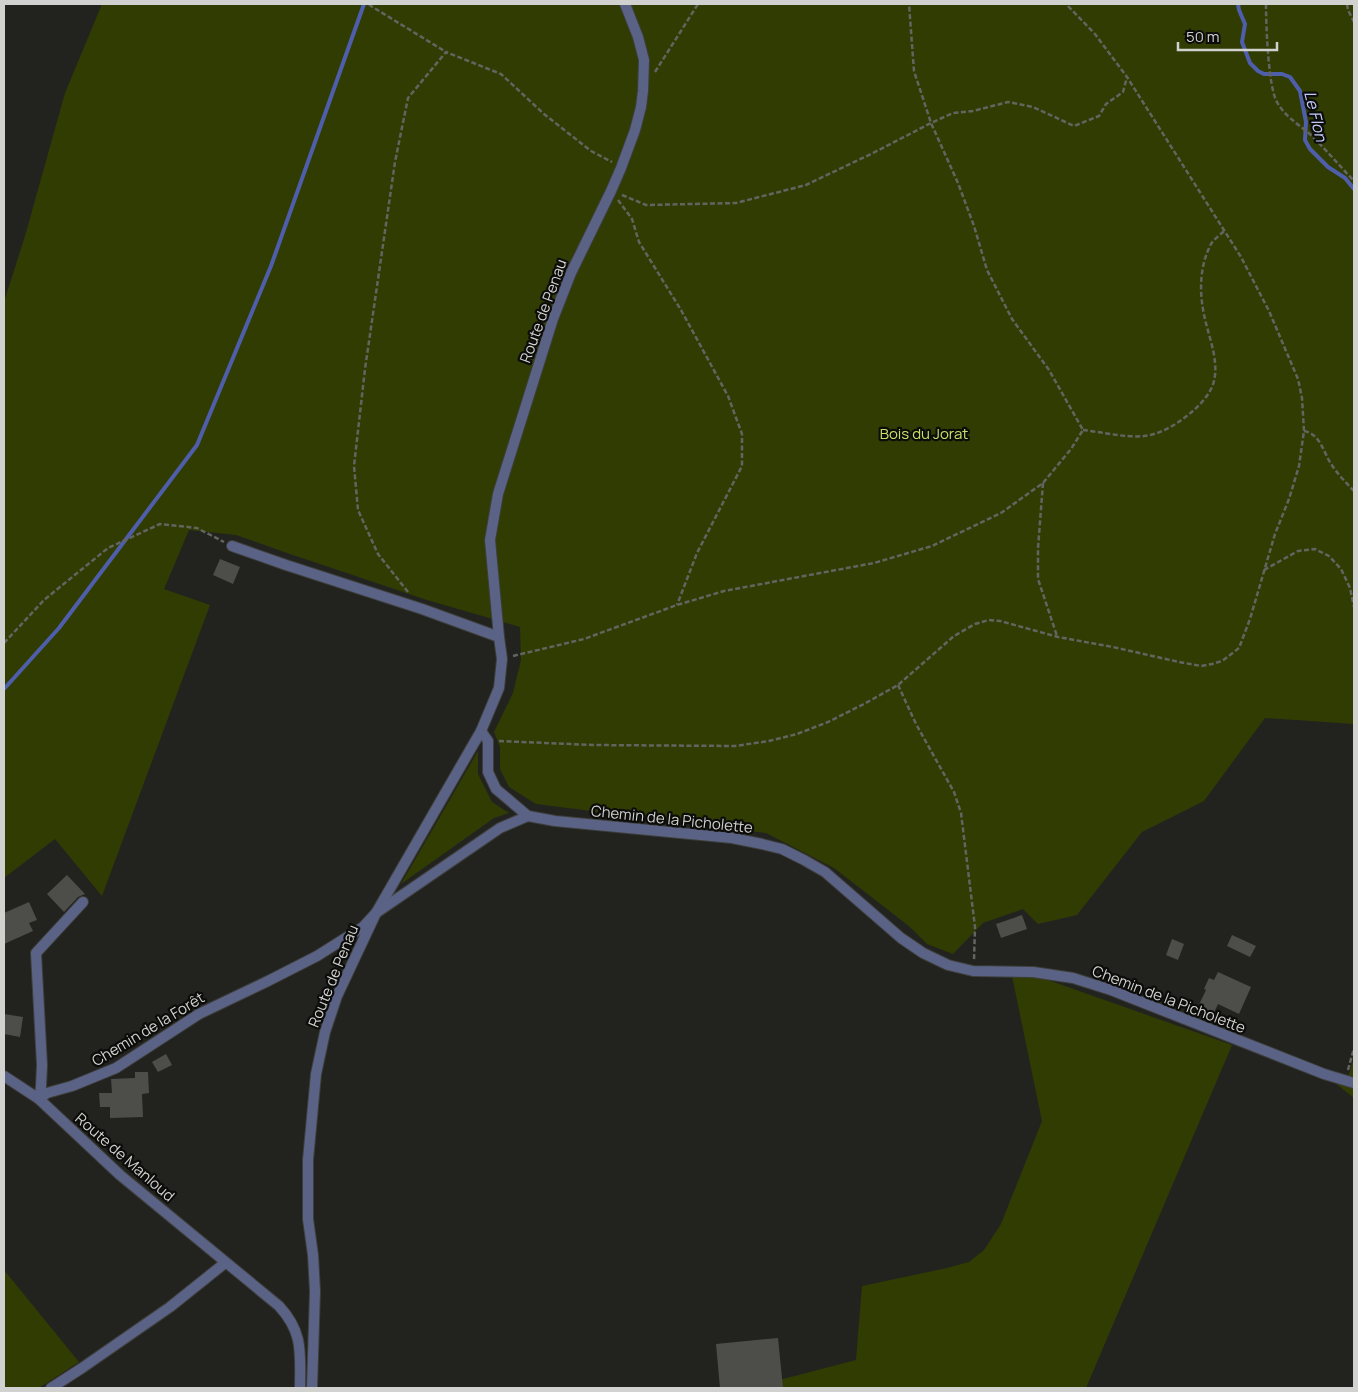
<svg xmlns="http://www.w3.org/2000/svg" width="1358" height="1392" viewBox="0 0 1358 1392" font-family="Manrope,sans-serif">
  <rect width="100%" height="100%" fill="#22231f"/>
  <g fill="#313c03">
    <path d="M102,4h1252v720l-89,-6 -61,83 -62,31 -65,83 -39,9 -15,-15 -40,14 -30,31 -26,-10 -17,-17 -76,-59 -68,-35 -230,-29 -27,-17 -9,-18v-22l-6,-15 19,-39 8,-33 -1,-33 -93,-27 -137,-46 -54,-19 -47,-5 -25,59 46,16 -108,291 -47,-57 -51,39v-576l21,-66 40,-143z"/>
    <path d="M478,751v23l14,28 17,11 -15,5 -93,66z"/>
    <path d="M1031,974l201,71 -146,343h-337l107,-28 6,-74 85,-18 22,-6 15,-12 17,-26 41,-103 -30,-145z"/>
    <path d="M1354,1058v40l-24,-19 16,5z"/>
    <path d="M4,1270l75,92 -40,26h-35z"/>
  </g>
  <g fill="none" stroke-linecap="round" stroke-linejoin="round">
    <g stroke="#4f5eab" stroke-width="4">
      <path d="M1238,4l1,6 6,14 -3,18 8,21 8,8 6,3h18l8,3 10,14 6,31 -1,18 5,9 18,18 17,11 9,11"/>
      <path d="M4,689l55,-61 138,-183 74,-179 93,-262"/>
    </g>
  </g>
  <g fill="#4d4e49">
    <path d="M220,559l20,8 -7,17 -20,-9z"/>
    <path d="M67,875l18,19 -7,3 -14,15 -17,-18z"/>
    <path d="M29,902l8,18 -8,3 4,8 -29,13v-31z"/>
    <path d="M1022,915l5,14 -26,9 -5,-14z"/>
    <path d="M1232,935l24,11 -6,11 -23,-11z"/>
    <path d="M1172,939l12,5 -6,16 -12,-5z"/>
    <path d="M1218,972l33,15 -12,27 -21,-10 -8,17 -16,-6 12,-25 -2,-1 5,-11 5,2z"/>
    <path d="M4,1014l19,3 -3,20 -16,-3z"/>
    <path d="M166,1054l6,11 -14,7 -6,-10z"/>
    <path d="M135,1072h13l1,21 -7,1 1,23 -33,1v-11h-10l-1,-14h13l-1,-14 24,-1z"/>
    <path d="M778,1338l5,50h-63l-4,-44z"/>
  </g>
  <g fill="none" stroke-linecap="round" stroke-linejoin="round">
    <g stroke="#3e3f3b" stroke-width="12">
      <g id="minor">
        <path d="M232,546l54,19 136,44 77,28 3,22 -3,29 -18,43 -105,182 -39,83 -12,36 -9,42 -8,86v59l5,36 2,36 -3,97"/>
        <path d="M499,637l-9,-97 8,-46 55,-175 18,-46 40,-82 10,-23 14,-38 6,-23 2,-16 1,-31 -6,-23 -13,-33"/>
        <path d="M481,731l7,10v31l8,17 32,27 27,5 177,17 30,6 20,5 22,11 21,12 76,66 22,15 25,12 25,6 60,1 40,6 38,12 213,84 30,9"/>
        <path d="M4,1076l35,23 81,76 159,131c25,27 21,48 21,82"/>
        <path d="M39,1099l8,-6 25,-7 44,-18 83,-54 69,-33 49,-25 46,-29 13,-14 124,-85 28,-12"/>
        <path d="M39,1099l2,-12 1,-22 -6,-112 47,-51"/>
        <path d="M51,1388l31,-20 88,-61 55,-44"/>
      </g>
    </g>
    <g stroke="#636460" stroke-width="2.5" stroke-dasharray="5 2.5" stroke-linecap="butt">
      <path d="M369,4l2,2 75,46"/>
      <path d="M1266,4c0,19 2,83 11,98 8,15 23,23 35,34 15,15 28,30 42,45"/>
      <path d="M1347,4l1,6 6,12"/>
      <path d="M655,72l43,-68"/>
      <path d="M622,195l24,10 90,-2 70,-18 67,-32 58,-30 22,-10 20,-2 35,-9 25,5 41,19 25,-10 7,-12 17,-12 4,-15"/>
      <path d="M618,200l14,19 7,23 42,68 47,86 14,38v32l-45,87 -20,52"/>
      <path d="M1083,430c19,2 42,8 61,6 19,-2 36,-14 50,-26 10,-9 20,-21 21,-35 2,-19 -6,-38 -10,-56 -6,-25 -6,-52 6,-75 3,-5 9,-9 13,-13"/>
      <path d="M1304,431c16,3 19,20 27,33 6,9 15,19 23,27"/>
      <path d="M1043,483l-5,65v31l19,57"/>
      <path d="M1264,570l34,-19 17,-2 14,7 12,13 9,19 4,19"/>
      <path d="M408,592l-30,-38 -20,-44 -4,-44 11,-97 30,-207 13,-64 38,-46 55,22 43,40 47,37 21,11"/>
      <path d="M4,643l40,-43 64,-52 52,-24 37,4 27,14"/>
      <path d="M513,656l71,-17 93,-34 47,-14 150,-28 58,-17 69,-33 42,-30 28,-34 12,-19 -34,-60 -37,-51 -25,-49 -13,-44 -16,-43 -27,-60 -17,-52 -5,-67"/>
      <path d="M898,685l18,39 38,68 7,21 14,114 -1,33"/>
      <path d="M499,741l94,4 142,1 34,-5 28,-7 31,-12 36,-18 34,-19 56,-49 21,-12 14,-4 11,1 58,16 55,10 66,15 22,4 11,-2 10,-3 8,-6 9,-7 11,-29 25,-85 14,-35 10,-33 5,-35 -2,-33 -4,-19 -29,-68 -28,-54 -114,-180 -32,-43 -29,-30"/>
      <path d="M1348,1070l6,-22"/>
    </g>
    <use href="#minor" stroke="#5a6385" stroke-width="10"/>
  </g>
  <g text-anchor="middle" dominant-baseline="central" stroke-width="4.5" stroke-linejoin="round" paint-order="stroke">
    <g font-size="15" fill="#d1d2cf" stroke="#0c0c0a">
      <text transform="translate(543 311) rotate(-70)">Route de Penau</text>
      <text transform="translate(672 819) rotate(6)">Chemin de la Picholette</text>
      <text transform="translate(333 976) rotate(-68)">Route de Penau</text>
      <text transform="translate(1169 999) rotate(21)">Chemin de la Picholette</text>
      <text transform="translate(148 1029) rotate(-31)">Chemin de la Forêt</text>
      <text transform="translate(125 1157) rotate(41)">Route de Manloud</text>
    </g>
    <g font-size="15" fill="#c6e368" stroke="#0c0c0a">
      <text x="924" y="433">Bois du Jorat</text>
    </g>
    <g font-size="16" font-style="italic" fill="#c0cbf6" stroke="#0c0c0a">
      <text transform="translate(1316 116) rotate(76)">Le Flon</text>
    </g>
  </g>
  <rect width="1358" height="1392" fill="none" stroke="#d1d2cf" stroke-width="10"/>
  <path d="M1178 42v8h99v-8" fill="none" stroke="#d1d2cf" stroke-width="2.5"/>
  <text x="1186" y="42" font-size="15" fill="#d1d2cf" stroke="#0c0c0a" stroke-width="4" paint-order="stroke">50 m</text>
</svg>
